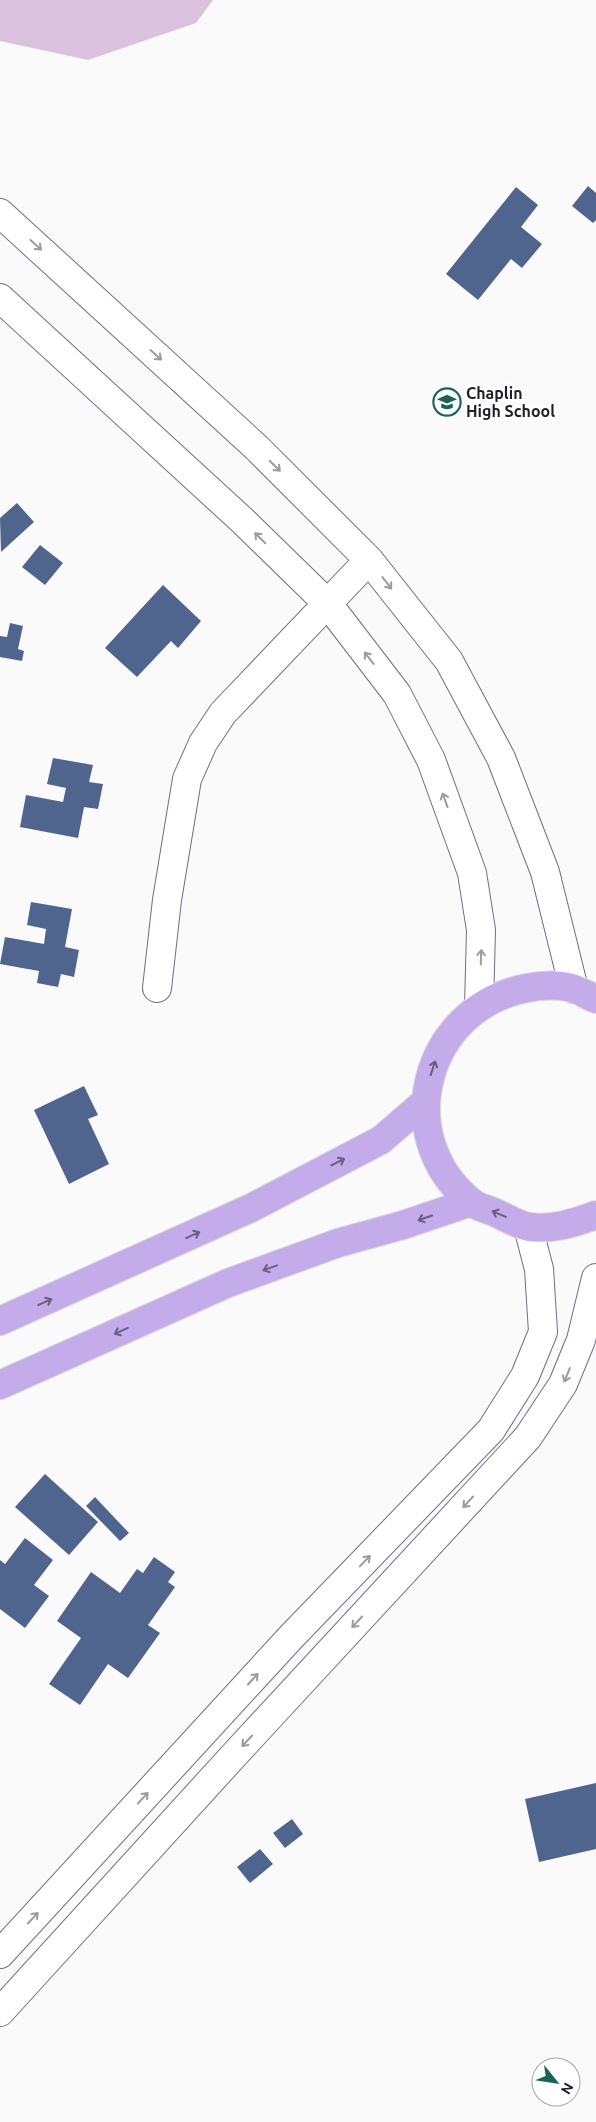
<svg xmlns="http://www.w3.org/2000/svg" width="596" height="2122" viewBox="0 0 596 2122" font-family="Ubuntu,sans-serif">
  <rect width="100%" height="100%" fill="#fafafa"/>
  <path fill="#dac2de" d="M0,0h213l-17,23 -108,37 -88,-19z"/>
  <g fill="#4f658d">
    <path d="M588,186l8,7v27l-3,3 -21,-17z"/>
    <path d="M516,187l22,18 -17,22 21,17 -20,24 -11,-9 -33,41 -32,-26z"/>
    <path d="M17,503l17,19 -33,30 -1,-34z"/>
    <path d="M40,545l23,18 -18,22 -23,-18z"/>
    <path d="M163,585l38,36 -23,27 -7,-7 -34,36 -32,-29z"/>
    <path d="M10,623l13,3 -5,23 6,2 -2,10 -22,-4v-21l7,1z"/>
    <path d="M53,758l40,7 -4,17 14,2 -5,25 -14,-2 -6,31 -58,-11 6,-32 37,7 3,-14 -19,-4z"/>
    <path d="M31,902l41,7 -7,38 14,3 -5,27 -13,-3 -3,13 -21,-4 2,-12 -39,-7 5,-27 39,7 2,-15 -19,-4z"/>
    <path d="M84,1086l14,29 -10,4 21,45 -40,20 -35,-74z"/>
    <path d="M45,1474l53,48 -29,33 -54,-48z"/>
    <path d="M95,1497l34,36 -9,8 -34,-35z"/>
    <path d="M25,1538l28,22 -19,25 15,11 -24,32 -25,-19v-49l5,4z"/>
    <path d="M154,1557l21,15 -7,10 7,5 -27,38 12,8 -32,45 -20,-14 -28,41 -31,-21 32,-46 -24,-17 34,-49 29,21 17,-24 6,4z"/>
    <path d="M596,1783v66l-57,13 -14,-63z"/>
    <path d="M292,1819l11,15 -18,14 -12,-15z"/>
    <path d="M260,1849l13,15 -23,19 -13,-16z"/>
  </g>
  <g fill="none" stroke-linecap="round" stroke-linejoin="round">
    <g stroke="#6c6e89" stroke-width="30">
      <g id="minor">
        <path d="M0,213l257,235 112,112 80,101 52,97 44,114 29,117"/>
        <path d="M0,298l244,224 84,82 69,90 34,66 41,113 9,57 -2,76"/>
        <path d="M157,988l10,-88 20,-121 16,-36 20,-30 146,-153"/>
        <path d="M0,1954l291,-317 200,-207 34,-54 18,-44 -4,-63 -11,-42"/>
        <path d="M0,2012l236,-259 292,-316 35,-53 18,-44 15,-62"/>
      </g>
    </g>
    <g stroke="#d7d7d9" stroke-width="30">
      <g id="trunk">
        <path d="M596,999c-7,-3 -14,-7 -21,-10 -14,-5 -34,-4 -48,-1 -102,19 -137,147 -57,213 6,6 17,8 24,11 11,5 24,13 35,15 24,3 45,-4 67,-12"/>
        <path d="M0,1321l251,-113 130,-68 44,-38"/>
        <path d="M0,1385l228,-102 110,-40 65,-18 68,-23"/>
      </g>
    </g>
    <use href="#minor" stroke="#fff" stroke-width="28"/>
    <use href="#trunk" stroke="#c4abea" stroke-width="28"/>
  </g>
  <defs><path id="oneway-shaft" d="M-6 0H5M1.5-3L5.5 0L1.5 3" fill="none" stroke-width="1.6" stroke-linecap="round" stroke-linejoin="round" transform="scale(1.25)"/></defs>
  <g stroke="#9b9ba0">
    <use href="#oneway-shaft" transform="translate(36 245) rotate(42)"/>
    <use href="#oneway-shaft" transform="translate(156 355) rotate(42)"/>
    <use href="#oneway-shaft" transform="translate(275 466) rotate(45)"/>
    <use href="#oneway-shaft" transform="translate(260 538) rotate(-135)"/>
    <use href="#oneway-shaft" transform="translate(387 583) rotate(52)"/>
    <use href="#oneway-shaft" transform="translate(369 658) rotate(-128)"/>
    <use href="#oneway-shaft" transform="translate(445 800) rotate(-110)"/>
    <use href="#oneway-shaft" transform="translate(481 957) rotate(-88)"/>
    <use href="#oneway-shaft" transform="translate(567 1375) rotate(112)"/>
    <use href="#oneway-shaft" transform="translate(468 1502) rotate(133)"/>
    <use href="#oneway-shaft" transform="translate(365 1561) rotate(-46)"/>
    <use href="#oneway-shaft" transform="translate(357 1622) rotate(133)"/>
    <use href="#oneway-shaft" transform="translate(253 1679) rotate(-47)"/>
    <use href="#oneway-shaft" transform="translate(247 1741) rotate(133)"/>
    <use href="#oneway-shaft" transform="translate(143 1798) rotate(-47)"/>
    <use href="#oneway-shaft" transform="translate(33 1918) rotate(-47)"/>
  </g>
  <g stroke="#6a5f82">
    <use href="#oneway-shaft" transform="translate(433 1068) rotate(-72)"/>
    <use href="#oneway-shaft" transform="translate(338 1162) rotate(-27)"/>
    <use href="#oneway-shaft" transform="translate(499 1214) rotate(-157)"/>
    <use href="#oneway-shaft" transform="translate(425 1218) rotate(161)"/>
    <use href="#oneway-shaft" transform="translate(193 1235) rotate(-24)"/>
    <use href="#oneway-shaft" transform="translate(270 1268) rotate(160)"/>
    <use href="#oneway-shaft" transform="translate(45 1302) rotate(-24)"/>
    <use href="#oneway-shaft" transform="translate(121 1331) rotate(156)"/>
  </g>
  <defs>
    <g id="school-ring" transform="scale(1.4375)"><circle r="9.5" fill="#fff" stroke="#1a6358" stroke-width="1.5"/><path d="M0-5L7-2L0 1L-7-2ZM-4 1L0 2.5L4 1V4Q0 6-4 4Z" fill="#1a6358"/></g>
  </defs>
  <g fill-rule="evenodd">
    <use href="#school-ring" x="447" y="402"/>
  </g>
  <g text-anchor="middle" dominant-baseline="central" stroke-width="5" stroke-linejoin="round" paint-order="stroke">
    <g font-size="16" font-weight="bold" fill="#20202c" stroke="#fff" text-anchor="start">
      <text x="466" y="393">Chaplin<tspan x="466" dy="18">High School</tspan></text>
    </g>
  </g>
  <g transform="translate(556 2082) rotate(120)"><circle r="24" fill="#ffffff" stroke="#a6a6ab"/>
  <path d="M0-4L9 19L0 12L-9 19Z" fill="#1a6358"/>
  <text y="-8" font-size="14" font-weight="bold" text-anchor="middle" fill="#20202c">N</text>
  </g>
</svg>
